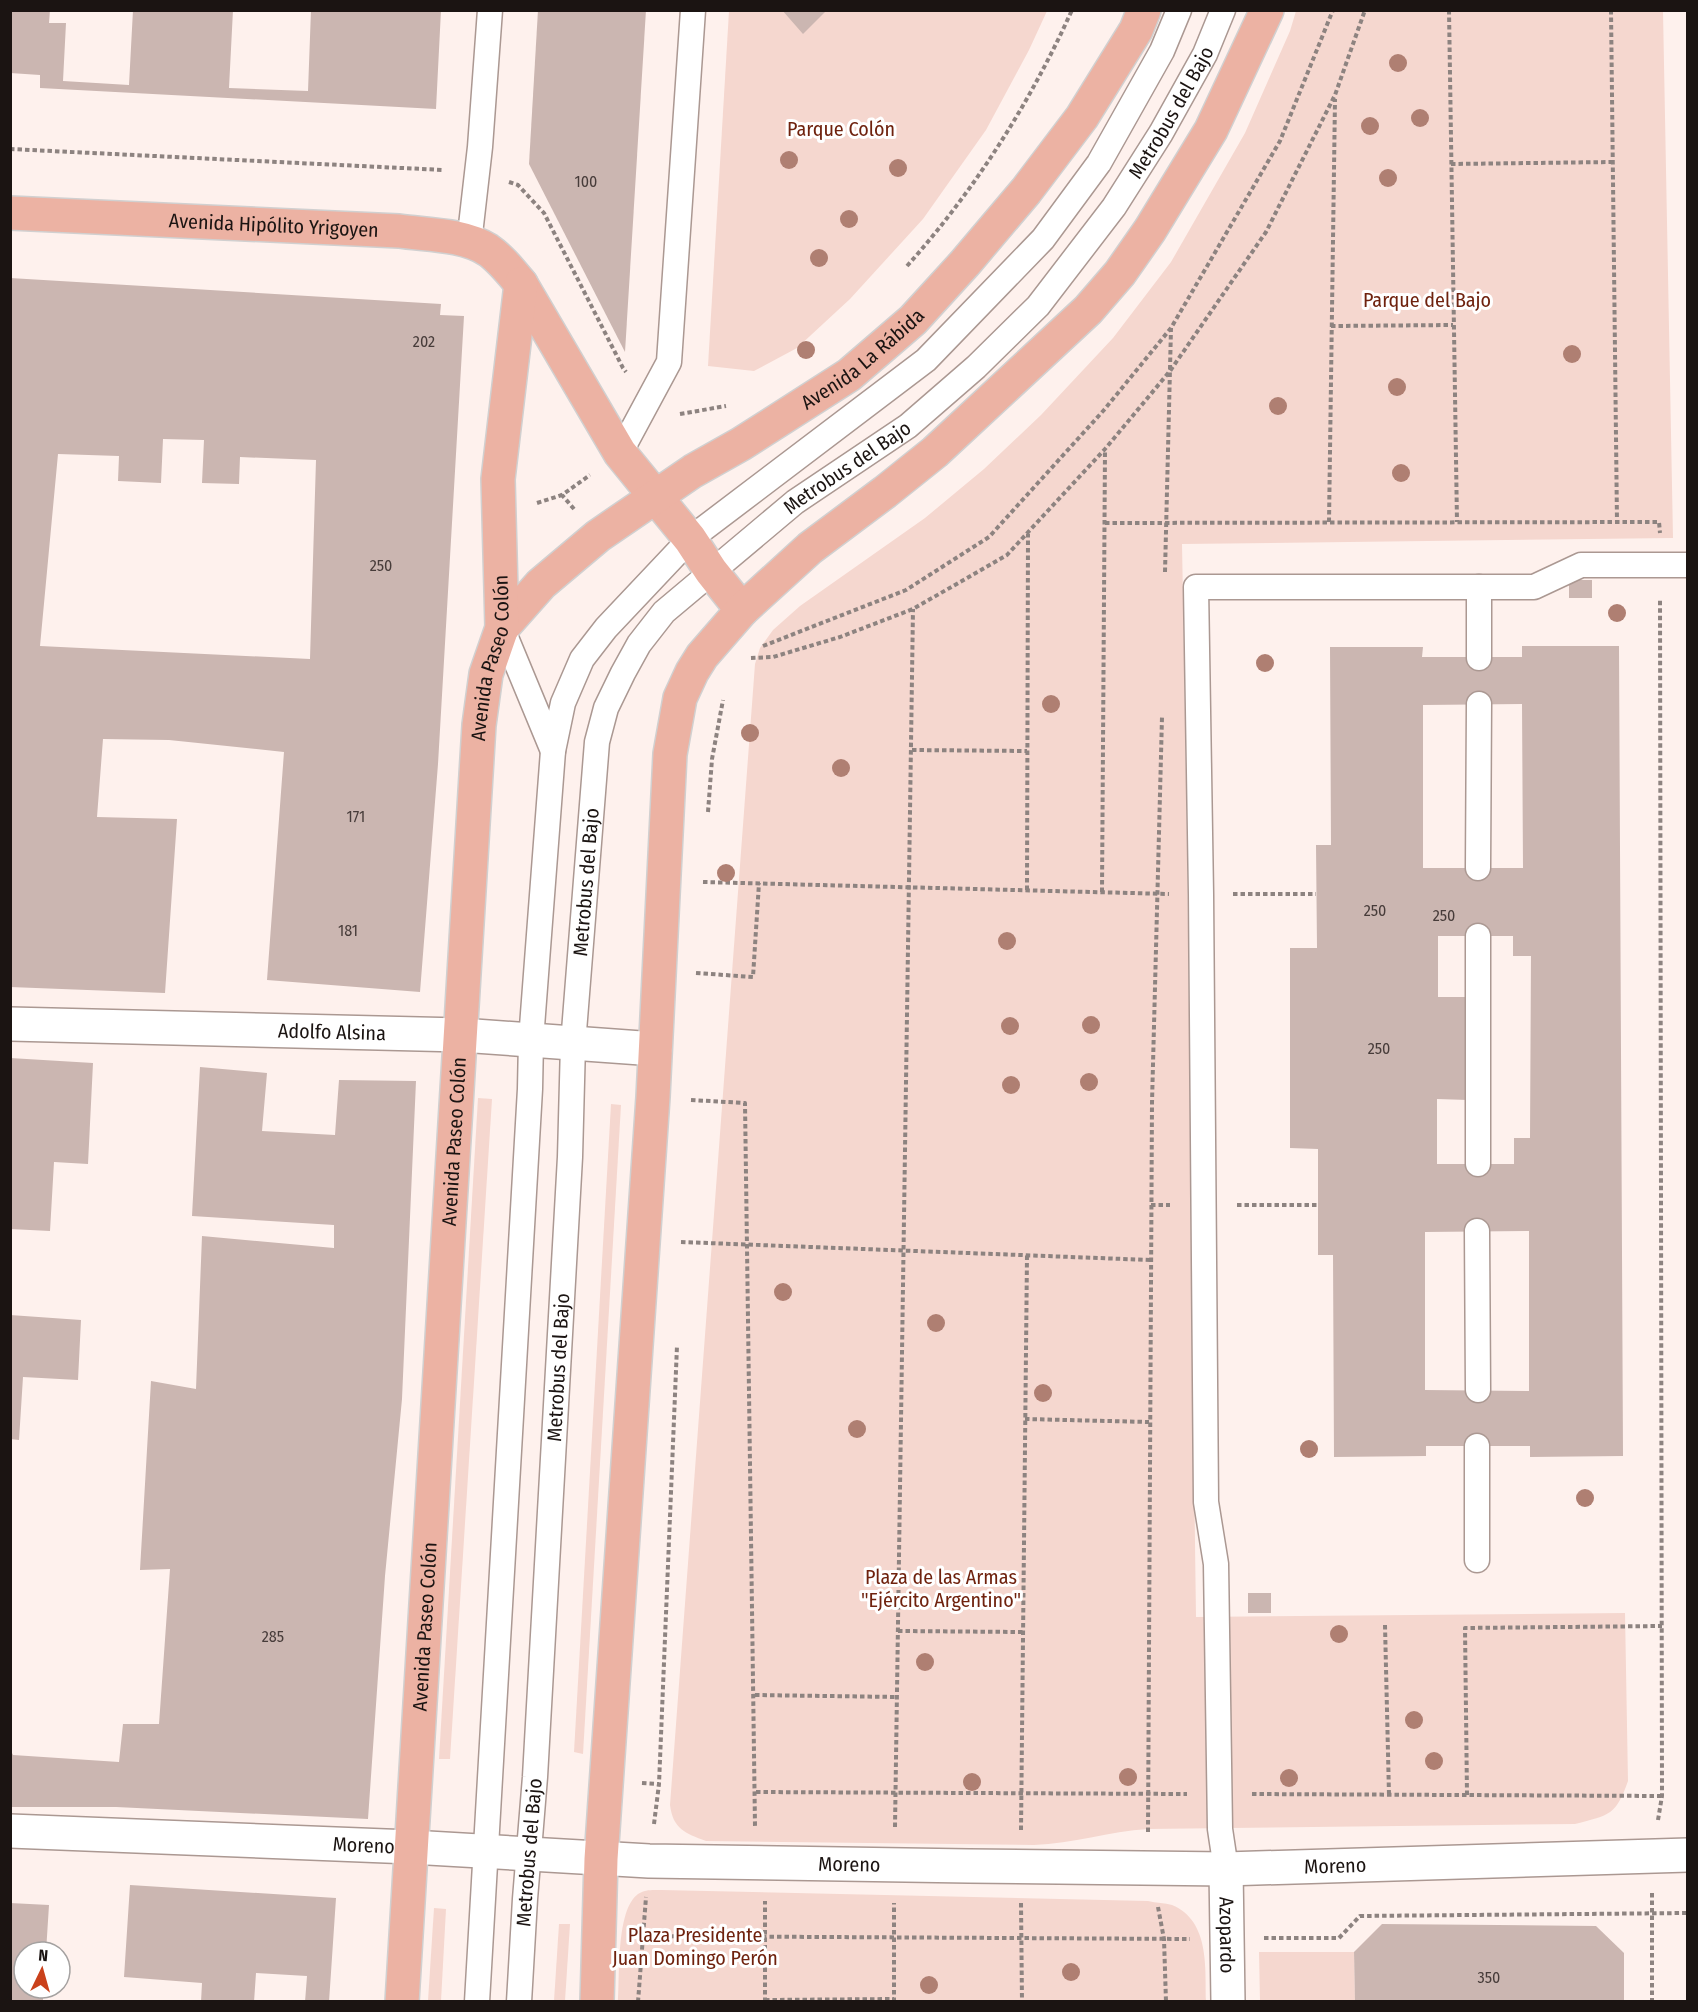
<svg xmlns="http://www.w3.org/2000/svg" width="1698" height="2012" viewBox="0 0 1698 2012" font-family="'Fira Sans Condensed',sans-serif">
  <rect width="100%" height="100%" fill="#fef1ed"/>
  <g fill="#f5d7cf">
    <path d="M729,11h318l-18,39 -43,80 -63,89 -73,80 -53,49 -43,23 -46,-5z"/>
    <path d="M1296,11h367l10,527 -491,6c7,358 9,715 14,1073l429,-4 3,168c-12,34 -18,34 -53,43l-427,5c-39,2 -75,15 -114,16l-328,-4c-21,-8 -33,-12 -36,-36l85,-1141 5,-16 13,-18 27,-24 125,-88 59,-49 57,-54 72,-77 58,-76 74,-129 45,-102z"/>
    <path d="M478,1098l14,1 -42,660h-11z"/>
    <path d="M611,1104l10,1 -38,649 -9,-2z"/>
    <path d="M661,1890l487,11c8,2 17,2 24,4 38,16 33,63 34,96h-588c2,-26 -2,-91 20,-107 7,-5 16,-4 23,-4z"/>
    <path d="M434,1908l12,1 -5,92h-13z"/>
    <path d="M559,1924h11l-5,77h-11z"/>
    <path d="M1259,1952h95l1,49h-95z"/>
  </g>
  <g fill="#cbb6b1" fill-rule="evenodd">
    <path d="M10,10h40l-1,13h17l-3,58 66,4 4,-75h100l-4,78 79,3 3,-81h130l-5,99 -396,-21v-13l-30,-2z"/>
    <path d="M538,10h108l-21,342 -96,-188z"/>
    <path d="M782,10h45l-24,24z"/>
    <path d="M10,278l431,26 -1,11 24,1 -26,448 -18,228 -153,-12 17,-228 -115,-12 -66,-1 -6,78 80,2 -12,174 -155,-6zM163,439l41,1 -2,43 37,1 1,-27 76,3 -6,199 -270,-13 18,-192 61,2 -1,25 43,2z"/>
    <rect x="1569" y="580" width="23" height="18"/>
    <path d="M1522,646h97l4,810 -93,1v-11h-104v10l-92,1 -1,-202h-15v-106l-28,-1v-200h27l-1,-103h15l-1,-198h93l-1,10h100zM1522,704l1,164h-100v-163zM1438,936h75v20h18l-1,182h-16v26h-77v-65l31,1 1,-103h-31zM1529,1231v160l-104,-1v-158z"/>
    <path d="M10,1058l83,5 -5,101 -34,-2 -4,69 -40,-2z"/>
    <path d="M200,1067l67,6 -5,58 73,4 4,-55 77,1 -14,318 -17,177 -17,243 -252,-12h-106v-58l3,6 106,7 4,-38h36l11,-155 -30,1 11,-189 45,8 6,-153 132,12v-23l-142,-9z"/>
    <path d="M10,1315l71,5 -3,60 -55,-3 -4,63 -9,-1z"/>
    <rect x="1248" y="1593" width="23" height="20"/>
    <path d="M130,1885l206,13 -7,104h-24l2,-26 -51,-3 -2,29h-53l1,-19 -78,-6z"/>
    <path d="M10,1903l39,2 -3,47h-22v36h19v14h-33z"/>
    <path d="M1382,1924l214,2 28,27v49h-269l-1,-50z"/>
  </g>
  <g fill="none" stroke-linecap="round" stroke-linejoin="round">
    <g stroke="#ab9892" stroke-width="27">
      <g id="lane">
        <path d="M469,243l11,-96 10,-137"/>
        <path d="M620,453l49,-91 24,-352"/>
        <path d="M1479,587v71"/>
        <path d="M502,628l51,123"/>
        <path d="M1478,868l1,-164"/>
        <path d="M1478,1164v-228"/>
        <path d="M1477,1231l1,159"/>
        <path d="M1477,1560v-114"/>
        <path d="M1226,1869l-6,-40 -4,-265 -10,-62 -5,-608 -5,-307h338l47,-22h107"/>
        <path d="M477,2002l53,-913 1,-49 22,-289 10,-48 19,-44 24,-31 84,-89 236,-179 117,-121 56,-76 63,-112 17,-41"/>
        <path id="s1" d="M519,2002l6,-103 10,-122 35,-620 3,-113 24,-302 9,-34 17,-35 16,-29 25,-32 131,-110 113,-76 68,-59 62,-61 76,-99 47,-74 44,-79 18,-44"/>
      </g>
    </g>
    <g stroke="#ab9892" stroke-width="36">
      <g id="street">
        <path id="s2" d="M10,1024l451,11 194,14"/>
        <path id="s3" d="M10,1831l401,16 238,14 320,5 257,3 462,-14"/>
        <path id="s4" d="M1226,1869l2,133"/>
      </g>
    </g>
    <g stroke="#d1d0d0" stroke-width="36">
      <g id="primary">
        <path id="s5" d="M10,213l389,18c28,4 64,3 89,19 13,9 23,22 33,34l99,169 70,86 21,32 31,39"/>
        <path id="s6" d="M502,628l39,-44 57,-48 95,-65 48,-27 108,-69 64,-55 52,-57 61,-72 56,-74 54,-87 8,-20"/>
        <path id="s7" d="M402,2002l77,-1277 7,-51 16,-46 -4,-149 23,-195"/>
        <path d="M597,2002l4,-143 52,-762 17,-343 10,-56 12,-26 10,-16 40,-46 68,-62 75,-56 50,-40 153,-142 32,-37 30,-43 61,-100 56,-120"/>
      </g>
    </g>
    <g stroke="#8d8380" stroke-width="4" stroke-dasharray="4.5 3" stroke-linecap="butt">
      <path d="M1449,10l8,512"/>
      <path d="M1611,10l6,512"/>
      <path d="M10,149l433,21"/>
      <path d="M1451,164l162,-2"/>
      <path d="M509,182l9,3 26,28 79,155 3,4"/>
      <path d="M907,266c68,-76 123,-163 165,-256"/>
      <path d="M1331,326l122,-1"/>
      <path d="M680,414l46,-8"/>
      <path d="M537,503l25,-8"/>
      <path d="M574,509l-12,-14 28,-20"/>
      <path d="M1329,522l6,-423"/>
      <path d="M1105,523l554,-1 1,11"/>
      <path d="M1165,572l6,-244"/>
      <path d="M763,646l143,-56 83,-53 115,-127 67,-82 109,-187 53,-131"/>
      <path d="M751,658l22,-1 67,-20 73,-28 94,-54 98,-106 65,-78 96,-139 69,-137 30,-85"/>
      <path d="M912,750l115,1"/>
      <path d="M708,812l4,-53 11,-59"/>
      <path d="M703,882l466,12"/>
      <path d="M1027,890l1,-356"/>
      <path d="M1102,892l3,-442"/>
      <path d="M1233,894h83"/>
      <path d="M696,973l57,4 6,-94"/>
      <path d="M691,1100l54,3 10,723"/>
      <path d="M1151,1205h19"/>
      <path d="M1237,1205h81"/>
      <path d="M681,1242l469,18"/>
      <path d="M1025,1419l124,3"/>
      <path d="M1385,1625l4,170"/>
      <path d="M898,1631l125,1"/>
      <path d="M755,1695l142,2"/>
      <path d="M642,1783l17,1"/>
      <path d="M756,1792l431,2"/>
      <path d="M1252,1794l410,2"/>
      <path d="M1467,1795l-2,-167 197,-2"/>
      <path d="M1658,1820l4,-24 -2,-1198"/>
      <path d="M654,1824l5,-40 18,-438"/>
      <path d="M895,1827l18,-1218"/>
      <path d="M1021,1830l6,-575"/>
      <path d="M1148,1832l4,-729 10,-386"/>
      <path d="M1652,1893v109"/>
      <path d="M1021,1903l1,99"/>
      <path d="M1158,1907l6,32 2,63"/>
      <path d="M642,1936l548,3"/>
      <path d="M1264,1938h75l21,-22 328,-3"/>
      <path d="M765,2000l129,-1"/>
      <path d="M638,2002l8,-105"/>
      <path d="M765,2002v-101"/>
      <path d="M894,2002v-99"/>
    </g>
    <use href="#lane" stroke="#fff" stroke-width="24"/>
    <use href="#street" stroke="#fff" stroke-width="33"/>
    <use href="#primary" stroke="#ecb2a3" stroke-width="33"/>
  </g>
  <g fill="#af7f72">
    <circle cx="1398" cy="63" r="9"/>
    <circle cx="1420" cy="118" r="9"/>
    <circle cx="1370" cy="126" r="9"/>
    <circle cx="789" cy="160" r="9"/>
    <circle cx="898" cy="168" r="9"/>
    <circle cx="1388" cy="178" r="9"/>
    <circle cx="849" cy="219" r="9"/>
    <circle cx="819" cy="258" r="9"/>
    <circle cx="806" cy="350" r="9"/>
    <circle cx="1572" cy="354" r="9"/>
    <circle cx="1397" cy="387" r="9"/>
    <circle cx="1278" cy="406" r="9"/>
    <circle cx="1401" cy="473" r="9"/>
    <circle cx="1617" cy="613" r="9"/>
    <circle cx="1265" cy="663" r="9"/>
    <circle cx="1051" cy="704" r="9"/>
    <circle cx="750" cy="733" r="9"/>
    <circle cx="841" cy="768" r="9"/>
    <circle cx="726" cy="873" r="9"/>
    <circle cx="1007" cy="941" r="9"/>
    <circle cx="1091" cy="1025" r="9"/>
    <circle cx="1010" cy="1026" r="9"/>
    <circle cx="1089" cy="1082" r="9"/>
    <circle cx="1011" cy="1085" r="9"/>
    <circle cx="783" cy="1292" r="9"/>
    <circle cx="936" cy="1323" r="9"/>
    <circle cx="1043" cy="1393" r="9"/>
    <circle cx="857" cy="1429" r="9"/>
    <circle cx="1309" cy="1449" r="9"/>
    <circle cx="1585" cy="1498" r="9"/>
    <circle cx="1339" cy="1634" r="9"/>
    <circle cx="925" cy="1662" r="9"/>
    <circle cx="1414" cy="1720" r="9"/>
    <circle cx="1434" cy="1761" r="9"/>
    <circle cx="1128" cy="1777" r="9"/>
    <circle cx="1289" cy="1778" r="9"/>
    <circle cx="972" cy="1782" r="9"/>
    <circle cx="1071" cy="1972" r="9"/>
    <circle cx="929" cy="1985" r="9"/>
  </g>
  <g text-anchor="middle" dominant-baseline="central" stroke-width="6" stroke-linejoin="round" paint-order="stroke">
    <g font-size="16" fill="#473c3a">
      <text x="586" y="181">100</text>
      <text x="424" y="341">202</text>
      <text x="381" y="565">250</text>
      <text x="356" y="816">171</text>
      <text x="1375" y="910">250</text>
      <text x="1444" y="915">250</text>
      <text x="348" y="930">181</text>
      <text x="1379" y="1048">250</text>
      <text x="273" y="1636">285</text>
      <text x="1489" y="1977">350</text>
    </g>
    <g font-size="20" fill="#1b1412" stroke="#fff">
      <text stroke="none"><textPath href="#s1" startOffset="2130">Metrobus del Bajo</textPath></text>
      <text stroke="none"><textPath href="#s5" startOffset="264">Avenida Hipólito Yrigoyen</textPath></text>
      <text stroke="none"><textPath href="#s6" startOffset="452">Avenida La Rábida</textPath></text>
      <text stroke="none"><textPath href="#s1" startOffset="1644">Metrobus del Bajo</textPath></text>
      <text stroke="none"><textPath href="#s7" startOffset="1348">Avenida Paseo Colón</textPath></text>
      <text stroke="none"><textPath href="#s1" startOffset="1122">Metrobus del Bajo</textPath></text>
      <text stroke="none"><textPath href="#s2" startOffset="322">Adolfo Alsina</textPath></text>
      <text stroke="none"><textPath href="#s7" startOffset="862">Avenida Paseo Colón</textPath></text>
      <text stroke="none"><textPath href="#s1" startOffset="636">Metrobus del Bajo</textPath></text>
      <text stroke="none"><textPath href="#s7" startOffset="376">Avenida Paseo Colón</textPath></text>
      <text stroke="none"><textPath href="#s3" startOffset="354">Moreno</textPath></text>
      <text stroke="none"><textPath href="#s1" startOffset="150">Metrobus del Bajo</textPath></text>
      <text stroke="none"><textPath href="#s3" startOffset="840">Moreno</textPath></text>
      <text stroke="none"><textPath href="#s3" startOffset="1326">Moreno</textPath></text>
      <text stroke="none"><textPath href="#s4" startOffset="66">Azopardo</textPath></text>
    </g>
    <g font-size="20" fill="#6f220e" stroke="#fff">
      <text x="841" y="129">Parque Colón</text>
      <text x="1427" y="300">Parque del Bajo</text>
      <text x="941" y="1577">Plaza de las Armas<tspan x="941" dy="23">"Ejército Argentino"</tspan></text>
      <text x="695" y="1935">Plaza Presidente<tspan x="695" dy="23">Juan Domingo Perón</tspan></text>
    </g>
  </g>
  <rect width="1698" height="2012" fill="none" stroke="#1b1412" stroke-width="24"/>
  <g transform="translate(42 1970) rotate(5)"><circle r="28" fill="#ffffff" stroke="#a4a1a0" stroke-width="1.5"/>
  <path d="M0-4.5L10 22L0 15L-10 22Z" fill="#ca411b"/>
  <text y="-9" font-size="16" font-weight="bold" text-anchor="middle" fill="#1b1412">N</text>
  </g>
</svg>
